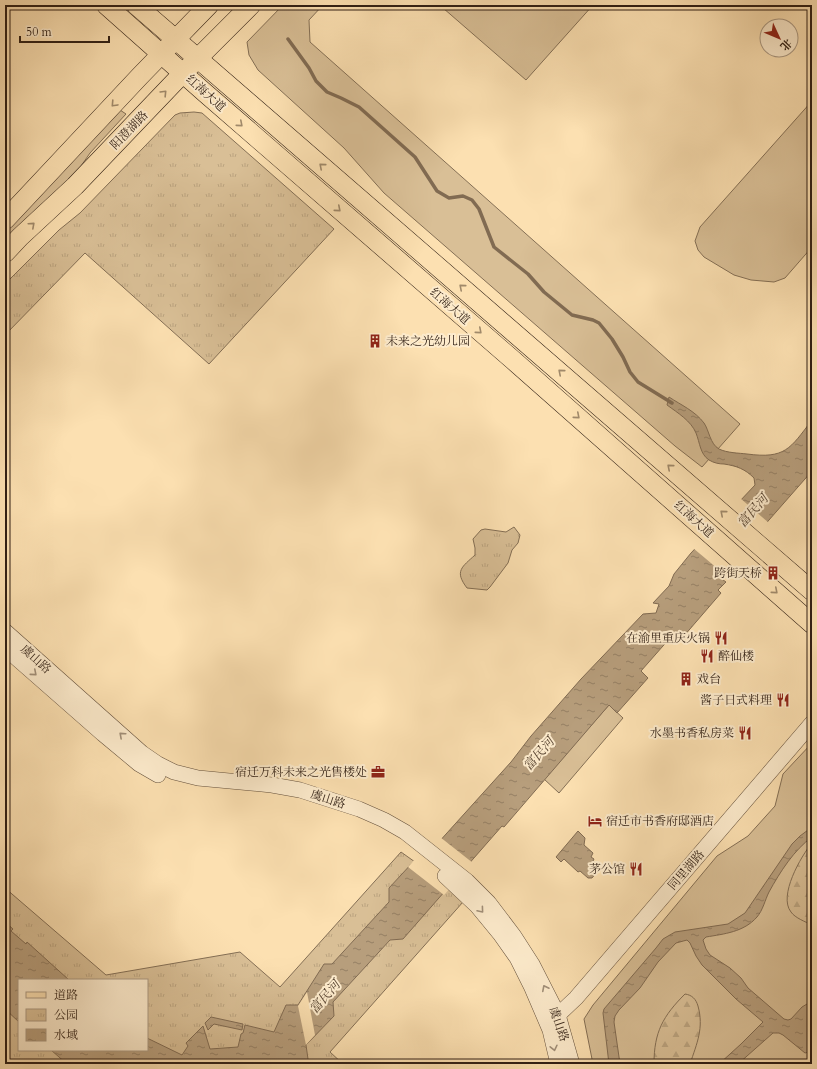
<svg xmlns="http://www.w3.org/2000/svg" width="817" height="1069" viewBox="0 0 817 1069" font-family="Cardo,'Noto Serif SC',serif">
  <defs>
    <pattern id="forest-firs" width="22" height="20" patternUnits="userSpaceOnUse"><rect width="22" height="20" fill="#d9bf96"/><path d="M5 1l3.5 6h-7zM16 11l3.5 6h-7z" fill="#bba480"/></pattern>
    <pattern id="park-tufts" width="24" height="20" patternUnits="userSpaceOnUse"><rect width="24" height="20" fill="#d9bf96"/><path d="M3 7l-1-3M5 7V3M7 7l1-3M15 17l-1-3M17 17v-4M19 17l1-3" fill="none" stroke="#bba480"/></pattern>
    <pattern id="water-ripples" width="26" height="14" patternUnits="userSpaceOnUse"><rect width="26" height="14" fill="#b79e7c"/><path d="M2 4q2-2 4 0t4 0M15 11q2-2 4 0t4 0" fill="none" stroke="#958064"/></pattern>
  </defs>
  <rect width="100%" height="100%" fill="#fce0b1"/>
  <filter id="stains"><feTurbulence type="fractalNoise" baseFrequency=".005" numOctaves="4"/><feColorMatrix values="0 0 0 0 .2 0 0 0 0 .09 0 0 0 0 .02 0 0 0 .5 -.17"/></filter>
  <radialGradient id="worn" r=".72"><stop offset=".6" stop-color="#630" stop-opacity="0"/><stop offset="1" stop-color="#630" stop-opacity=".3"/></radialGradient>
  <g fill="#d9bf96" stroke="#846f55">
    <path d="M283,5h40l-14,15 1,22 430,382 -38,43 -27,-21 -291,-253 -40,-45 -86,-78 -9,-15 -2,-13z"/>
    <path d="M445,5h148l-67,75 -83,-72z"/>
    <path d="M812,101v146l-27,31 -11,4 -23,-2 -17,-5 -30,-18 -6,-7 -3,-9 5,-14z"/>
    <path d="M120,110l6,4 -36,39 -20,29 -65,67v-19z"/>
    <path d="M609,705l14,13 -64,75 -15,-14z"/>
    <path d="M812,743v321h-219l-9,-45 9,-14 124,-149 31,-20 27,-30 8,-32z"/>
  </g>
  <g fill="url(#forest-firs)" stroke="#846f55">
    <path d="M812,843v82c-6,-3 -17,-7 -21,-13 -13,-16 10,-56 21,-69z"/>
    <path d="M685,994c7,1 11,5 13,12 6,22 -1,37 -8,58h-36c0,-32 9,-48 31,-70z"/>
  </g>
  <g fill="url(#park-tufts)" stroke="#846f55" fill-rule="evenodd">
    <path d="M194,112l8,1 132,116 -125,135 -124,-111 -80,82v-51l54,-54 21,-17 95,-98 5,-2z"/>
    <path d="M514,527l6,8 -2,8 -6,7 -4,13 -18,24 -3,3 -20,-2c-13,-17 -5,-21 8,-33v-7l-2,-9 8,-9 4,-1 21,3z"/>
    <path d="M401,852c22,15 43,32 62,50l-133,150 13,12h-338v-176l101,87 134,-23 40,35zM19,980h128v70h-128z"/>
  </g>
  <g fill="url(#water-ripples)" stroke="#816b52">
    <path d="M669,397c12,8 26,14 35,26 5,7 6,21 15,26 8,4 20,4 28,5 38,5 43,-5 65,-34v51l-93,106 7,5 -8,8 3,3 -44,51 -7,-6 -29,33 7,7 -31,35 -8,-8 -105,122 -2,-1 -99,113 -13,1 -57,62 1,14 -28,29 2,14 -5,5h-236l-16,-14h96v-12l35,17 6,-9 -2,-3 17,-17 7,23 28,-2 3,-13 2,-1 2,-8 29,7 12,-27h12l26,-41h8l57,-62v-14l25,-27 5,3 92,-102 20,-26 50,-57 62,-65 13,-1 3,-9 -6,-1 16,-17 5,-12 17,-21 64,-68 -1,-7c-9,-9 -17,-12 -30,-14 -5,0 -10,-1 -15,-4 -9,-6 -9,-17 -13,-27 -5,-12 -18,-20 -29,-28z"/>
    <path d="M812,827v10c-18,13 -32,35 -43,55 -4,8 -6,18 -12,25 -13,15 -33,17 -51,20l-3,3 3,9 4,6 20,13 11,10 7,10 36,31 4,1 3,-1 11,-12 10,-6v48l-3,3 -4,1 -22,-18 -4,-2h-6l-35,31h-19l22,-20 22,-22 -27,-23 -34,-34 -6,-9 -6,-13 -3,-3 -11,3 -18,19 -18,26 -21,22 -4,6 -1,6 6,42h-11l-6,-51 1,-4 52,-61 7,-9 12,-7 53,-8 17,-11 47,-69 8,-8z"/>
    <path d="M578,831l7,7 -1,7 9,8 -2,4 3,2 -1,2 3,2 1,9 -5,6h-4l-8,-7 -2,1 -14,-13 -3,3 -5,-5z"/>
    <path d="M5,922l8,7 -2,2 15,13 1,-2 42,38h-50v42l-14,-13z"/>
    <path d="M211,1017l32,7 -1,6 -28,-6 -6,6 -3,-7z"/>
  </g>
  <g fill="#fce0b1">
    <path d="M740,498l29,25 -45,51 -31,-26z"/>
    <path d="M440,837l33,26 -29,32 -36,-28 7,-8 3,3z"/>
    <path d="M307,992l8,43 -9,10 -8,-39z"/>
  </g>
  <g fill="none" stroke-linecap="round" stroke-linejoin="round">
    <path stroke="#816b52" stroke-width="3.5" d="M288,39l21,29 7,13 11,11 14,6 18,9 56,50 22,34 12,7 14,-2 9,4 7,9 15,38 34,27 16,18 28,23 21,5 6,3 13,16 11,18 7,15 8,10 34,21"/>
    <g stroke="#634f3b" stroke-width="16">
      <g id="minor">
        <path d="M5,631l137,122 16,11 16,8 24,6 74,7 28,5 59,19 25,11 21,12 62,49 22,22 25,33 18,28 26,51 14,49"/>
        <path d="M5,648l98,86 36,30 19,11"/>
        <path d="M445,876l32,30 23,28 17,24 15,30 18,42 8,34"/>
        <path d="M558,1015l18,-17 236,-275"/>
      </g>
    </g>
    <g stroke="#301f14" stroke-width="20">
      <g id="major">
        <path d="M106,5l98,87 309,268 299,264"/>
        <path d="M136,5l676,586"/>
        <path d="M5,220l135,-144 69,-71"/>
        <path d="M5,253l15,-16 55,-51 108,-113 68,-68"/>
      </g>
    </g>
    <use href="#minor" stroke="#fdebcc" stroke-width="15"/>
    <use href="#major" stroke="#fce0b1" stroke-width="19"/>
  </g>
  <defs><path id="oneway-chevron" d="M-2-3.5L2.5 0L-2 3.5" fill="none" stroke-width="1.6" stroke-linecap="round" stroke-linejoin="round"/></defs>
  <g stroke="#a0896a">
    <use href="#oneway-chevron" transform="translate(164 93) rotate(-46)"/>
    <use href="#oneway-chevron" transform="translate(114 104) rotate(133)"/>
    <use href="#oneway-chevron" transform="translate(240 124) rotate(41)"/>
    <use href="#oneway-chevron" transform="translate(322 166) rotate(-139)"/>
    <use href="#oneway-chevron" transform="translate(338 209) rotate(41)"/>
    <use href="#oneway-chevron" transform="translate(32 225) rotate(-42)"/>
    <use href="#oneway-chevron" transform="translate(462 287) rotate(-139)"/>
    <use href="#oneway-chevron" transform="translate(479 331) rotate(41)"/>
    <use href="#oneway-chevron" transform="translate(561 372) rotate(-139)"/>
    <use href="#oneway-chevron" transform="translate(577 416) rotate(41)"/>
    <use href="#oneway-chevron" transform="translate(670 467) rotate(-139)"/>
    <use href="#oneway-chevron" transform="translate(723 513) rotate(-139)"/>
    <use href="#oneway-chevron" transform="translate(775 591) rotate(41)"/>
  </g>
  <g stroke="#a18f79">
    <use href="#oneway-chevron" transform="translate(34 673) rotate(41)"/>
    <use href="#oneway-chevron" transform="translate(122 735) rotate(-138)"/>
    <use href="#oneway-chevron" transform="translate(481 910) rotate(50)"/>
    <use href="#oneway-chevron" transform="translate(545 988) rotate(-117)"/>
    <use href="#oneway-chevron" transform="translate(554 1048) rotate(77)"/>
  </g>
  <defs>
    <g id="building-bare" transform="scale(1.08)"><path d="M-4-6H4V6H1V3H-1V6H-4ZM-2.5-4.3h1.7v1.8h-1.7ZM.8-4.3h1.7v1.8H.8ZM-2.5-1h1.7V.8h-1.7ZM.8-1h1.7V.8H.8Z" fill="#8f2418" stroke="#fdebcc" stroke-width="2.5" paint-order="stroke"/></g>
    <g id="restaurant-bare" transform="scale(1.08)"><path d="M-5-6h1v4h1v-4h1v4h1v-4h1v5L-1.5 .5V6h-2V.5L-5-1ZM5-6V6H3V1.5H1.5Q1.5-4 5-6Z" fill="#8f2418" stroke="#fdebcc" stroke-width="2.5" paint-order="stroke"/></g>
    <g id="office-bare" transform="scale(1.08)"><path d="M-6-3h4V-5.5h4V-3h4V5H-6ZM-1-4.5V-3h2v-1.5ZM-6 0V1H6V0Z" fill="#8f2418" stroke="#fdebcc" stroke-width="2.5" paint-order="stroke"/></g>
    <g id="hotel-bare" transform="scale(1.08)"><path d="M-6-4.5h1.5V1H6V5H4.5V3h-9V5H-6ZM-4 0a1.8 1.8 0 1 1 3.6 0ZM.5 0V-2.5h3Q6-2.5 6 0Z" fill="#8f2418" stroke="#fdebcc" stroke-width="2.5" paint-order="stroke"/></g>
  </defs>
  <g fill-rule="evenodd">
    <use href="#building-bare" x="375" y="341"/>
    <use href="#building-bare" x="773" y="573"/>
    <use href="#restaurant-bare" x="721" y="638"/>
    <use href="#restaurant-bare" x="707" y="656"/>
    <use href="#building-bare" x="686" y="679"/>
    <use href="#restaurant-bare" x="783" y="700"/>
    <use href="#restaurant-bare" x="745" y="733"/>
    <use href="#office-bare" x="378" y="772"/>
    <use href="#hotel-bare" x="595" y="821"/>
    <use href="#restaurant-bare" x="636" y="869"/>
  </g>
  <g text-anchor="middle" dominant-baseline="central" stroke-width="4" stroke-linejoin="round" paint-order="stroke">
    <g font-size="12" fill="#301f14" stroke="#fdebcc">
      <text transform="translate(206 93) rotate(42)">红海大道</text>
      <text transform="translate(129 130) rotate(-46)">阳澄湖路</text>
      <text transform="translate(450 306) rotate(41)">红海大道</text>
      <text transform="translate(694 519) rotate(42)">红海大道</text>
      <text transform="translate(36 659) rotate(42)">虞山路</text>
      <text transform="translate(328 799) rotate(18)">虞山路</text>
      <text transform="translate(686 870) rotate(-49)">同里湖路</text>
      <text transform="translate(559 1024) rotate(71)">虞山路</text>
    </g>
    <g font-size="12" fill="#301f14" stroke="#fdebcc" text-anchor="end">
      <text x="386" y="341" text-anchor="start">未来之光幼儿园</text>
      <text x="762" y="573">跨街天桥</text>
      <text x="710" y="638">在渝里重庆火锅</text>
      <text x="718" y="656" text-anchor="start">醉仙楼</text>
      <text x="697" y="679" text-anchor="start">戏台</text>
      <text x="772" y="700">酱子日式料理</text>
      <text x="734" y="733">水墨书香私房菜</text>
      <text x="367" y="772">宿迁万科未来之光售楼处</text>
      <text x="606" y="821" text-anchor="start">宿迁市书香府邸酒店</text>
      <text x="625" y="869">茅公馆</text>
    </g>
    <g font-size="13" font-style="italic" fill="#5f4b38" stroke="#fdebcc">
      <text transform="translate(753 511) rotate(-49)">富民河</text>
      <text transform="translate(539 754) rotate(-49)">富民河</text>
      <text transform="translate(325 997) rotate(-49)">富民河</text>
    </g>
  </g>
  <rect width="817" height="1069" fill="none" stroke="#fce0b1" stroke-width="20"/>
  <rect x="6" y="6" width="805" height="1057" fill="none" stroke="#301f14" stroke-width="2"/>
  <rect x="10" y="10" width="797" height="1049" fill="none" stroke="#301f14"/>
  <rect x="18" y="979" width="130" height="72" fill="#fdebcc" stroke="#ab9982"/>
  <rect x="26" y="992" width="20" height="6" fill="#fce0b1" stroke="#ab9982"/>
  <text x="54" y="999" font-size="12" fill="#301f14">道路</text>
  <rect x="26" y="1009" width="20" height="12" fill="url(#park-tufts)" stroke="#ab9982"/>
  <text x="54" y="1019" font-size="12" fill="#301f14">公园</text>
  <rect x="26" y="1029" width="20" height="12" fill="url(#water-ripples)" stroke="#ab9982"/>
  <text x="54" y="1039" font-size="12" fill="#301f14">水域</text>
  <g transform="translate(779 38) rotate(134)"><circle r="19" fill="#fdebcc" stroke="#ab9982"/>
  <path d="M0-3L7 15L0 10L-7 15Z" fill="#8f2418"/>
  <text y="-6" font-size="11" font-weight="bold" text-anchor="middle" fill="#301f14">北</text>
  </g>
  <path d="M20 36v6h89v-6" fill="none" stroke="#301f14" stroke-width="2"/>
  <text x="26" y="36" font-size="12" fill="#301f14" stroke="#fdebcc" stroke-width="3" paint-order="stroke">50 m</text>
  <rect width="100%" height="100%" filter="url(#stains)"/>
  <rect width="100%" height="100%" fill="url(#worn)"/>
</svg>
